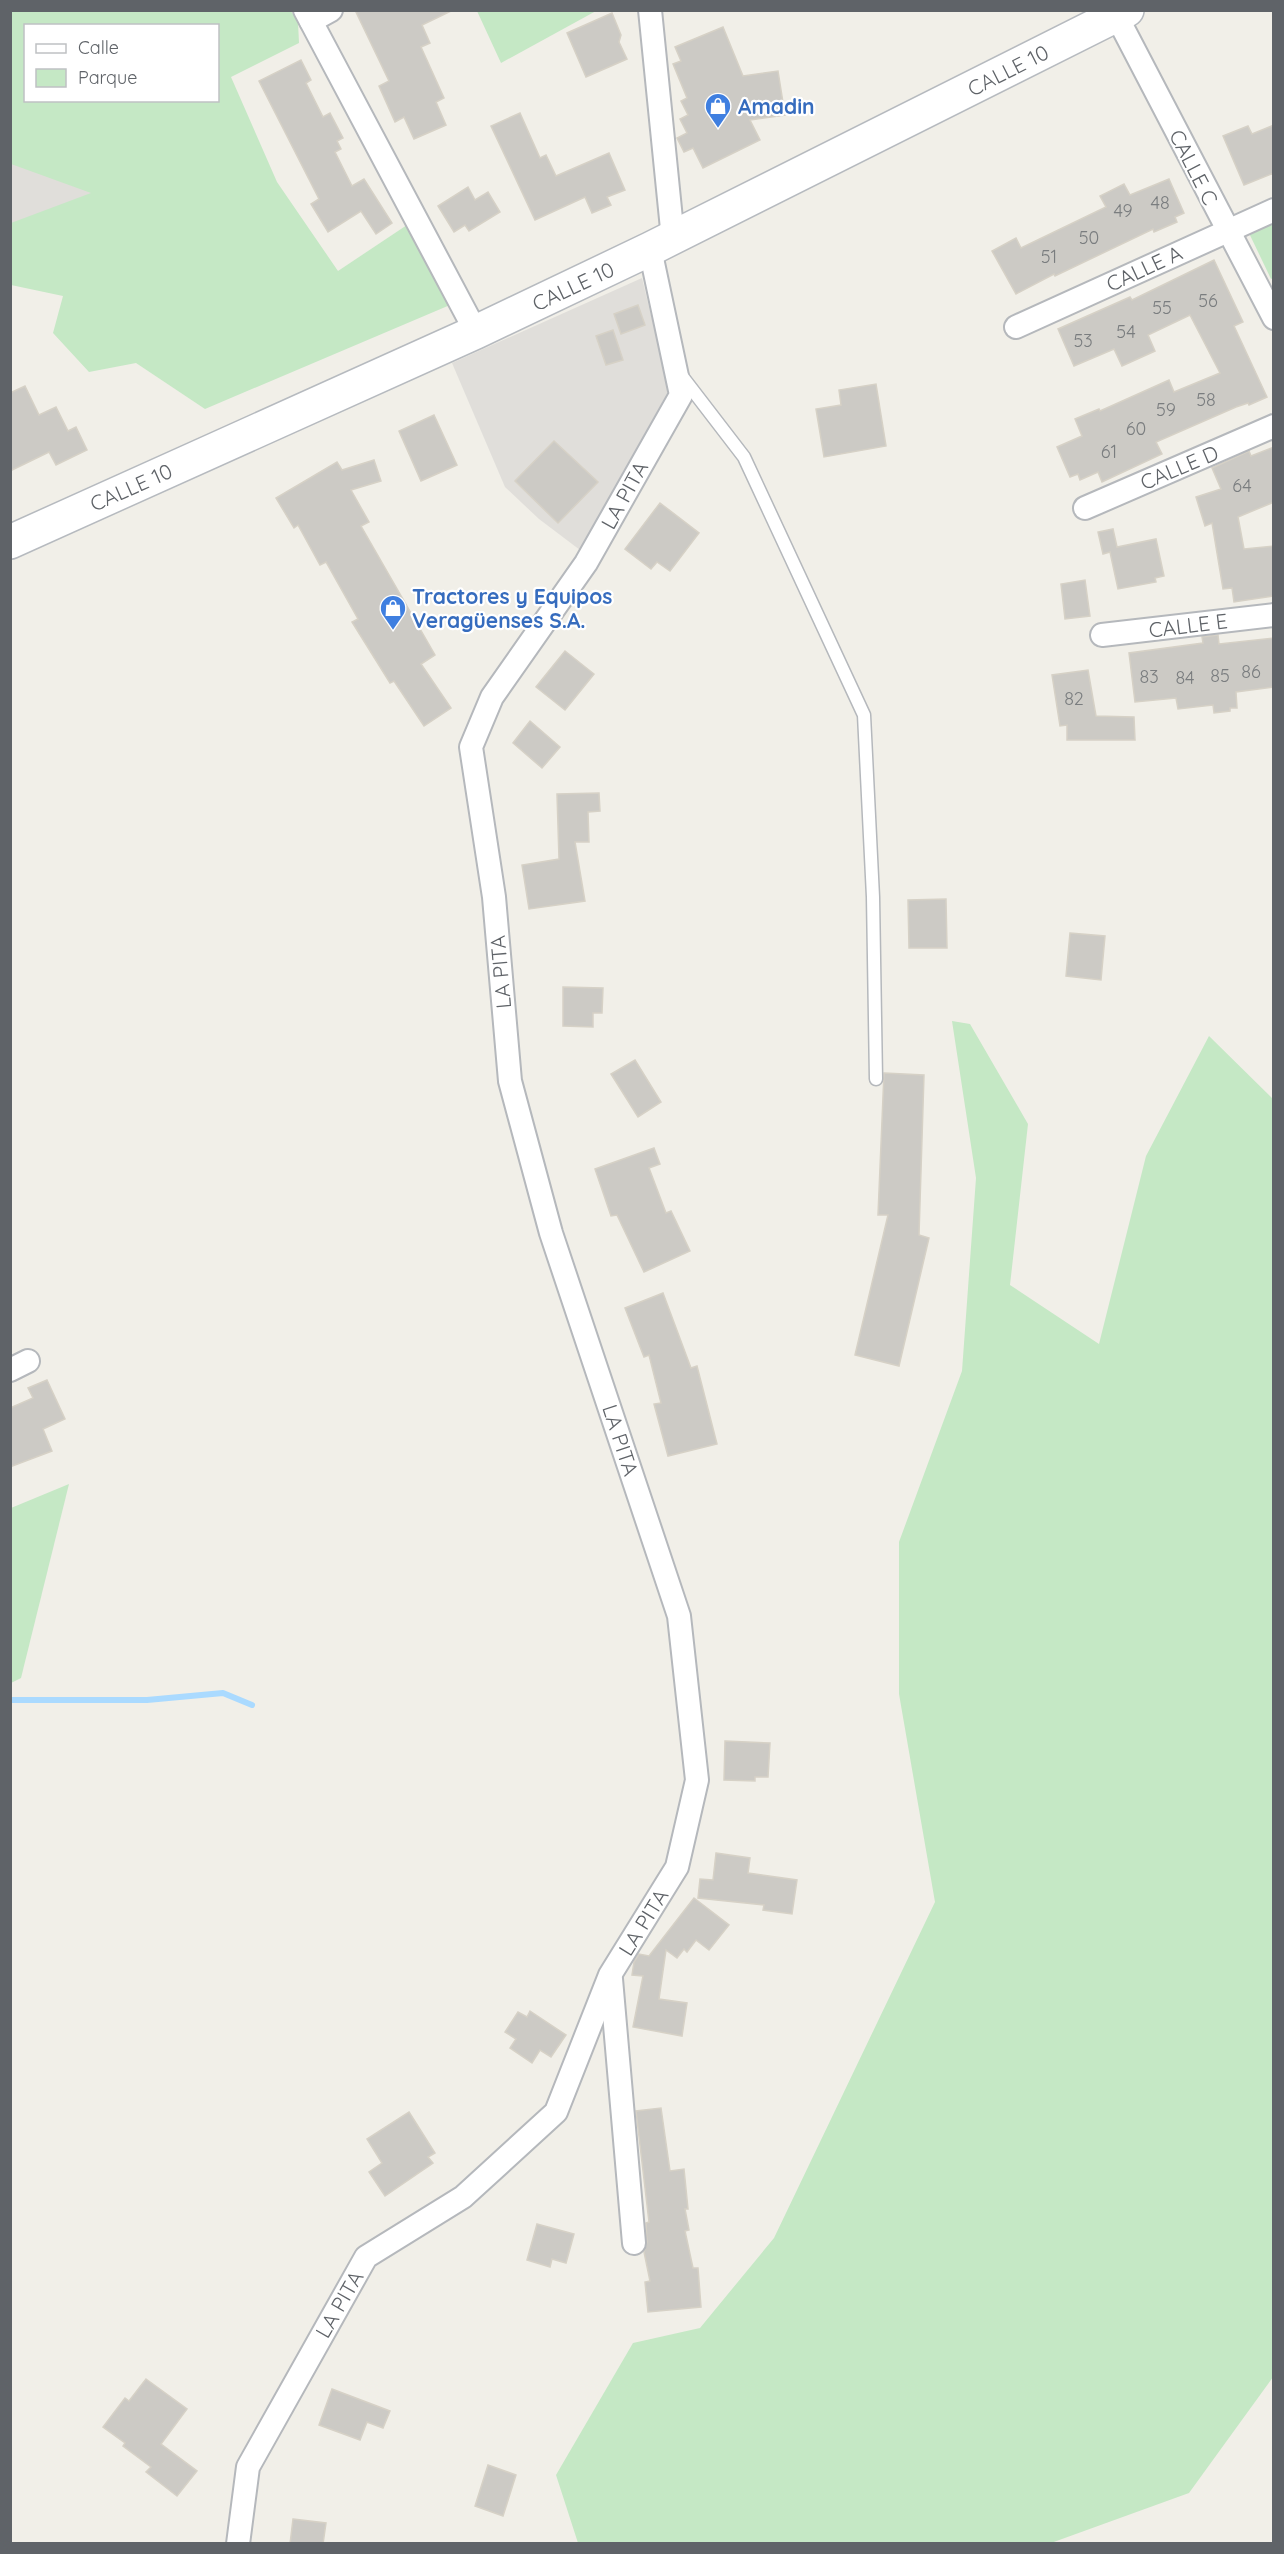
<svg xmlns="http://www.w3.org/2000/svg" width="1284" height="2554" viewBox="0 0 1284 2554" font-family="Quicksand,sans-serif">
  <rect width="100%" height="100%" fill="#f1efe8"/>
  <g fill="#e0deda">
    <path d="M10,83l16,17 115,99 -131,76z"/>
    <path d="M642,278l27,112 -89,160 -41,-31 -34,-32 -53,-124z"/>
  </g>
  <g fill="#c5e8c5" fill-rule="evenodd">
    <path d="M10,11h281l7,11 1,21 -68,34 46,105 61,89 72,-48 40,82 -245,104 -69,-46 -47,9 -36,-39 10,-37 -52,-11v-62l80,-30 -80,-29zM26,26h192v74h-192z"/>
    <path d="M477,11h119l-95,52z"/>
    <path d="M1273,219v59l-2,1 -23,-48z"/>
    <path d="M952,1021l18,3 58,100 -18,161 89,59 47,-188 63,-120 64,63v1278l-84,116 -138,50h-473l-22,-68 77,-132 67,-15 74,-90 161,-336 -36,-208v-152l63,-171 14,-193z"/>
    <path d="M69,1484l-48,194 -10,5v-175z"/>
  </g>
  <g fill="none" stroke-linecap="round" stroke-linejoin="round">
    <path stroke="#aadaff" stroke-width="6" d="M10,1700h137l76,-7 29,12"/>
  </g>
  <g fill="#cccac5" stroke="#d6d1c6" stroke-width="1.5">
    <path d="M355,10h98l-31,15 8,18 -9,4 23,51 -8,4 10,23 -32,14 -10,-22 -9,5 -16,-36 10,-5z"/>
    <path d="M612,13l9,22 -2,7 8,17 -41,18 -19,-44z"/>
    <path d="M723,27l20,49 35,-5 7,44 -35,5 10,20 -57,28 -10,-20 -9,4 -7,-14 10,-5 -7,-14 8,-4 -7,-14 6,-3 -14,-34 8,-3 -6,-14z"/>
    <path d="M301,60l10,20 -5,3 17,34 7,-4 13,25 -6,3 4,8 -6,3 17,34 12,-7 28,44 -16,11 -15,-23 -33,21 -17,-28 8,-5 -60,-118z"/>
    <path d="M520,113l20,45 6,-3 10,21 53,-23 16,37 -18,7 4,8 -19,8 -7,-16 -50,23 -44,-94z"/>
    <path d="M1274,125v48l-30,12 -21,-49 25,-10 4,8z"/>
    <path d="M1169,179l15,34 -9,4 2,5 -23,10 -1,-3 -98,47 -1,-2 -38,20 -24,-43 24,-13 5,10 85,-41 -6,-11 24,-12 6,11z"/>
    <path d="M468,187l7,13 13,-8 12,20 -31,19 -4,-6 -11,7 -16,-26z"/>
    <path d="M1214,260l29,62 -9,4 33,71 -18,8 -1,-2 -12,4 -80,35 6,12 -60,28 -4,-10 -18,8 -2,-6 -8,3 -13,-30 25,-11 -7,-17 24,-10 1,2 69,-31 5,12 46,-19 -30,-58 -42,20 7,16 -33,15 -8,-17 -40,17 -16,-37 72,-32 2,3z"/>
    <path d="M638,305l7,20 -24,9 -7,-20z"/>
    <path d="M613,330l10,30 -17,5 -10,-29z"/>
    <path d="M876,384l10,62 -62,11 -8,-48 25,-4 -2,-15z"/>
    <path d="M25,386l14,29 17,-8 12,24 8,-4 11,23 -31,15 -7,-13 -39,19v-78z"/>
    <path d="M434,415l23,50 -36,16 -22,-50z"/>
    <path d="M554,441l44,41 -40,41 -43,-42z"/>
    <path d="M1274,447v55l-36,15 6,32 30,-3v50l-40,6 -2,-14 -9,1 -11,-66 -7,3 -9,-29 25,-8 -9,-21 37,-17 2,5z"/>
    <path d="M374,460l7,21 -30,9 18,32 -8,4 74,129 -14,9 30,44 -27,18 -30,-45 -4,2 -38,-61 6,-3 -32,-57 -6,3 -22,-40 -4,3 -18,-30 61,-36 5,8z"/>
    <path d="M660,503l39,30 -29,38 -13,-9 -6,7 -26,-20z"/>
    <path d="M1113,529l4,18 39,-8 8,37 -9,2 1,4 -38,7 -8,-37 -7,2 -5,-22z"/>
    <path d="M1085,580l5,36 -25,3 -4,-35z"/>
    <path d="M1218,635l1,9 55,-6v49l-38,5 1,16h-7v3l-16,2 -1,-8 -35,4 -2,-11 -41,4 -6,-49 74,-10 -1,-6z"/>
    <path d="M565,651l29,23 -29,36 -29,-23z"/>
    <path d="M1088,670l8,46 38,1 1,23h-68v-15l-7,1 -8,-51z"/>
    <path d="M530,721l30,26 -18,21 -29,-25z"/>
    <path d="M599,793l1,18 -12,1 1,30h-14l10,59 -56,8 -7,-44 37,-6 -2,-65z"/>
    <path d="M946,899l1,49h-38l-1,-48z"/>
    <path d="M1070,933l35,3 -4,44 -35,-4z"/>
    <path d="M563,987l40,1 -1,25h-9v14l-30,-1z"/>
    <path d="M635,1060l26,42 -23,15 -27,-43z"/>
    <path d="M884,1073l40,2 -5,160 10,3 -30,128 -44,-11 33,-140h-10z"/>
    <path d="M654,1148l6,16 -11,4 17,45 5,-2 19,40 -46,21 -27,-57 -6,1 -16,-47z"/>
    <path d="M663,1293l28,75 6,-2 20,78 -49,12 -14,-52 7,-1 -12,-48 -5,2 -19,-49z"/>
    <path d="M47,1380l18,39 -22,10 9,22 -42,16v-59l23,-10 -5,-10z"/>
    <path d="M725,1741l45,2 -2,34h-13v4l-31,-1z"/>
    <path d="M716,1853l34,5 -2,15 49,7 -5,34 -29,-4 1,-5 -66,-7 2,-19 13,1z"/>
    <path d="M694,1898l35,27 -20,25 -13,-10 -9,12 -3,-3 -7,9 -11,-8 -7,49 28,4 -5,33 -49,-9 10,-51 -11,-1 2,-13 5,-8 10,2z"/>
    <path d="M530,2011l36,24 -15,22 -11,-7 -8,13 -22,-15 6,-9 -11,-7 13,-20 9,5z"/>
    <path d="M661,2108l9,63 14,-2 4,40h-3l4,21 -4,1 8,37h5l3,39 -53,5 -3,-30 5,-1 -6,-29 3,-10 -1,-19 3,-1 -13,-111z"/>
    <path d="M409,2112l26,41 -7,4 5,6 -48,33 -16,-24 13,-9 -15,-24z"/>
    <path d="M537,2224l37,10 -8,29 -14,-4 -2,8 -23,-7z"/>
    <path d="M146,2379l41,30 -26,35 36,27 -20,25 -31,-24 5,-5 -28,-21 2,-3 -22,-16 22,-29 4,3z"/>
    <path d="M332,2389l58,22 -7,17 -16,-6 -7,18 -41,-15z"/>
    <path d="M488,2465l28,10 -13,41 -28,-10z"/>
    <path d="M293,2519l33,4 -3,21h-33z"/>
  </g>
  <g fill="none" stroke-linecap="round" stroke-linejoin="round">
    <g stroke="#b5b8bc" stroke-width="15">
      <path id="lane" d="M681,375l63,82 120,258 9,182 3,182"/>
    </g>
    <g stroke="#b5b8bc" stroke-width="26">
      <g id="street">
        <path d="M305,10l171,322"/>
        <path d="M650,10l23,229"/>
        <path d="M1116,15l158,303"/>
        <path d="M311,21l20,-11"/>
        <path d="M1016,327l258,-117"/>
        <path d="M1085,508l189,-82"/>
        <path d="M1102,635l172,-20"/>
        <path d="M10,1370l18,-9"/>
        <path d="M611,1979l23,264"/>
        <path d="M238,2544l10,-77 118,-210 97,-60 93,-85 54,-137 67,-108 20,-87 -18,-164 -128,-383 -41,-152 -16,-184 -23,-150 21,-50 94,-134 95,-168 -31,-146"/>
      </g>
    </g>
    <g stroke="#b6babf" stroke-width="36">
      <path id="secondary" d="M10,542l466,-210 174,-83 477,-239"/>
    </g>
    <use href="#lane" stroke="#fff" stroke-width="12"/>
    <use href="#street" stroke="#fff" stroke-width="22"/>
    <use href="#secondary" stroke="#fff" stroke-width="33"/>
  </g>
  <defs>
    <g id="shop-pin" transform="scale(1.35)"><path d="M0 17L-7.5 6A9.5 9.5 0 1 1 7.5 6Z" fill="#3f7fe0" stroke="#fff"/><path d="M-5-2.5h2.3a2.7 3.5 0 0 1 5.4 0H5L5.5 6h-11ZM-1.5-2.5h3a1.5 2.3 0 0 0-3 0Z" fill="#fff"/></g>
  </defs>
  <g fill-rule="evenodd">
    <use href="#shop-pin" x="718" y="106"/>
    <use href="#shop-pin" x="393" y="608"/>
  </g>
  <g text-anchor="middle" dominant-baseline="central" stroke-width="4.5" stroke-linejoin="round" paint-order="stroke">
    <g font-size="18" fill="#7a7d7f">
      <text x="1160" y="202">48</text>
      <text x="1123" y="210">49</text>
      <text x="1089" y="237">50</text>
      <text x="1049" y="256">51</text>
      <text x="1208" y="300">56</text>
      <text x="1162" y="307">55</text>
      <text x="1126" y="331">54</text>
      <text x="1083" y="340">53</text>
      <text x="1206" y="399">58</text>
      <text x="1166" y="409">59</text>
      <text x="1136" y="428">60</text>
      <text x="1109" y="451">61</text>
      <text x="1242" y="485">64</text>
      <text x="1251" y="671">86</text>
      <text x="1220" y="675">85</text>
      <text x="1149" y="676">83</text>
      <text x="1185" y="677">84</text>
      <text x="1074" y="698">82</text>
    </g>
    <g font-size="21" fill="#5f6368" stroke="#fff">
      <text transform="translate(1008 70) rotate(-27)">CALLE 10</text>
      <text transform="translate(1194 167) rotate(63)">CALLE C</text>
      <text transform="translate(1144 268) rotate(-25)">CALLE A</text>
      <text transform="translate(573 286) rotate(-25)">CALLE 10</text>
      <text transform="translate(1179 467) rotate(-23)">CALLE D</text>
      <text transform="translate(131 487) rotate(-24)">CALLE 10</text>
      <text transform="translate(624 495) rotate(-61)">LA PITA</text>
      <text transform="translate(1188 625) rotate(-7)">CALLE E</text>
      <text transform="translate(500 972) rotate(-95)">LA PITA</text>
      <text transform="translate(621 1440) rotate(72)">LA PITA</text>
      <text transform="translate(643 1922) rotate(-58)">LA PITA</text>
      <text transform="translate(339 2304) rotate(-60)">LA PITA</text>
    </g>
    <g font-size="21" font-weight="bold" fill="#366cbe" stroke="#fff" text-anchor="start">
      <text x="738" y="106">Amadin</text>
      <text x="412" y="596">Tractores y Equipos<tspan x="412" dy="24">Veragüenses S.A.</tspan></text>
    </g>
  </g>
  <rect width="1284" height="2554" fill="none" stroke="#5f6368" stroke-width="24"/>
  <rect x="24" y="24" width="195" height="78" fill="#ffffff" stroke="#bfc1c3" stroke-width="1.5"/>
  <rect x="36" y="44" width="30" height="9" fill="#ffffff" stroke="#bfc1c3" stroke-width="1.5"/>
  <text x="78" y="54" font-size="18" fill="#5f6368">Calle</text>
  <rect x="36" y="69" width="30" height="18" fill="#c5e8c5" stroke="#bfc1c3" stroke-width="1.5"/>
  <text x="78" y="84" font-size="18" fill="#5f6368">Parque</text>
</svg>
